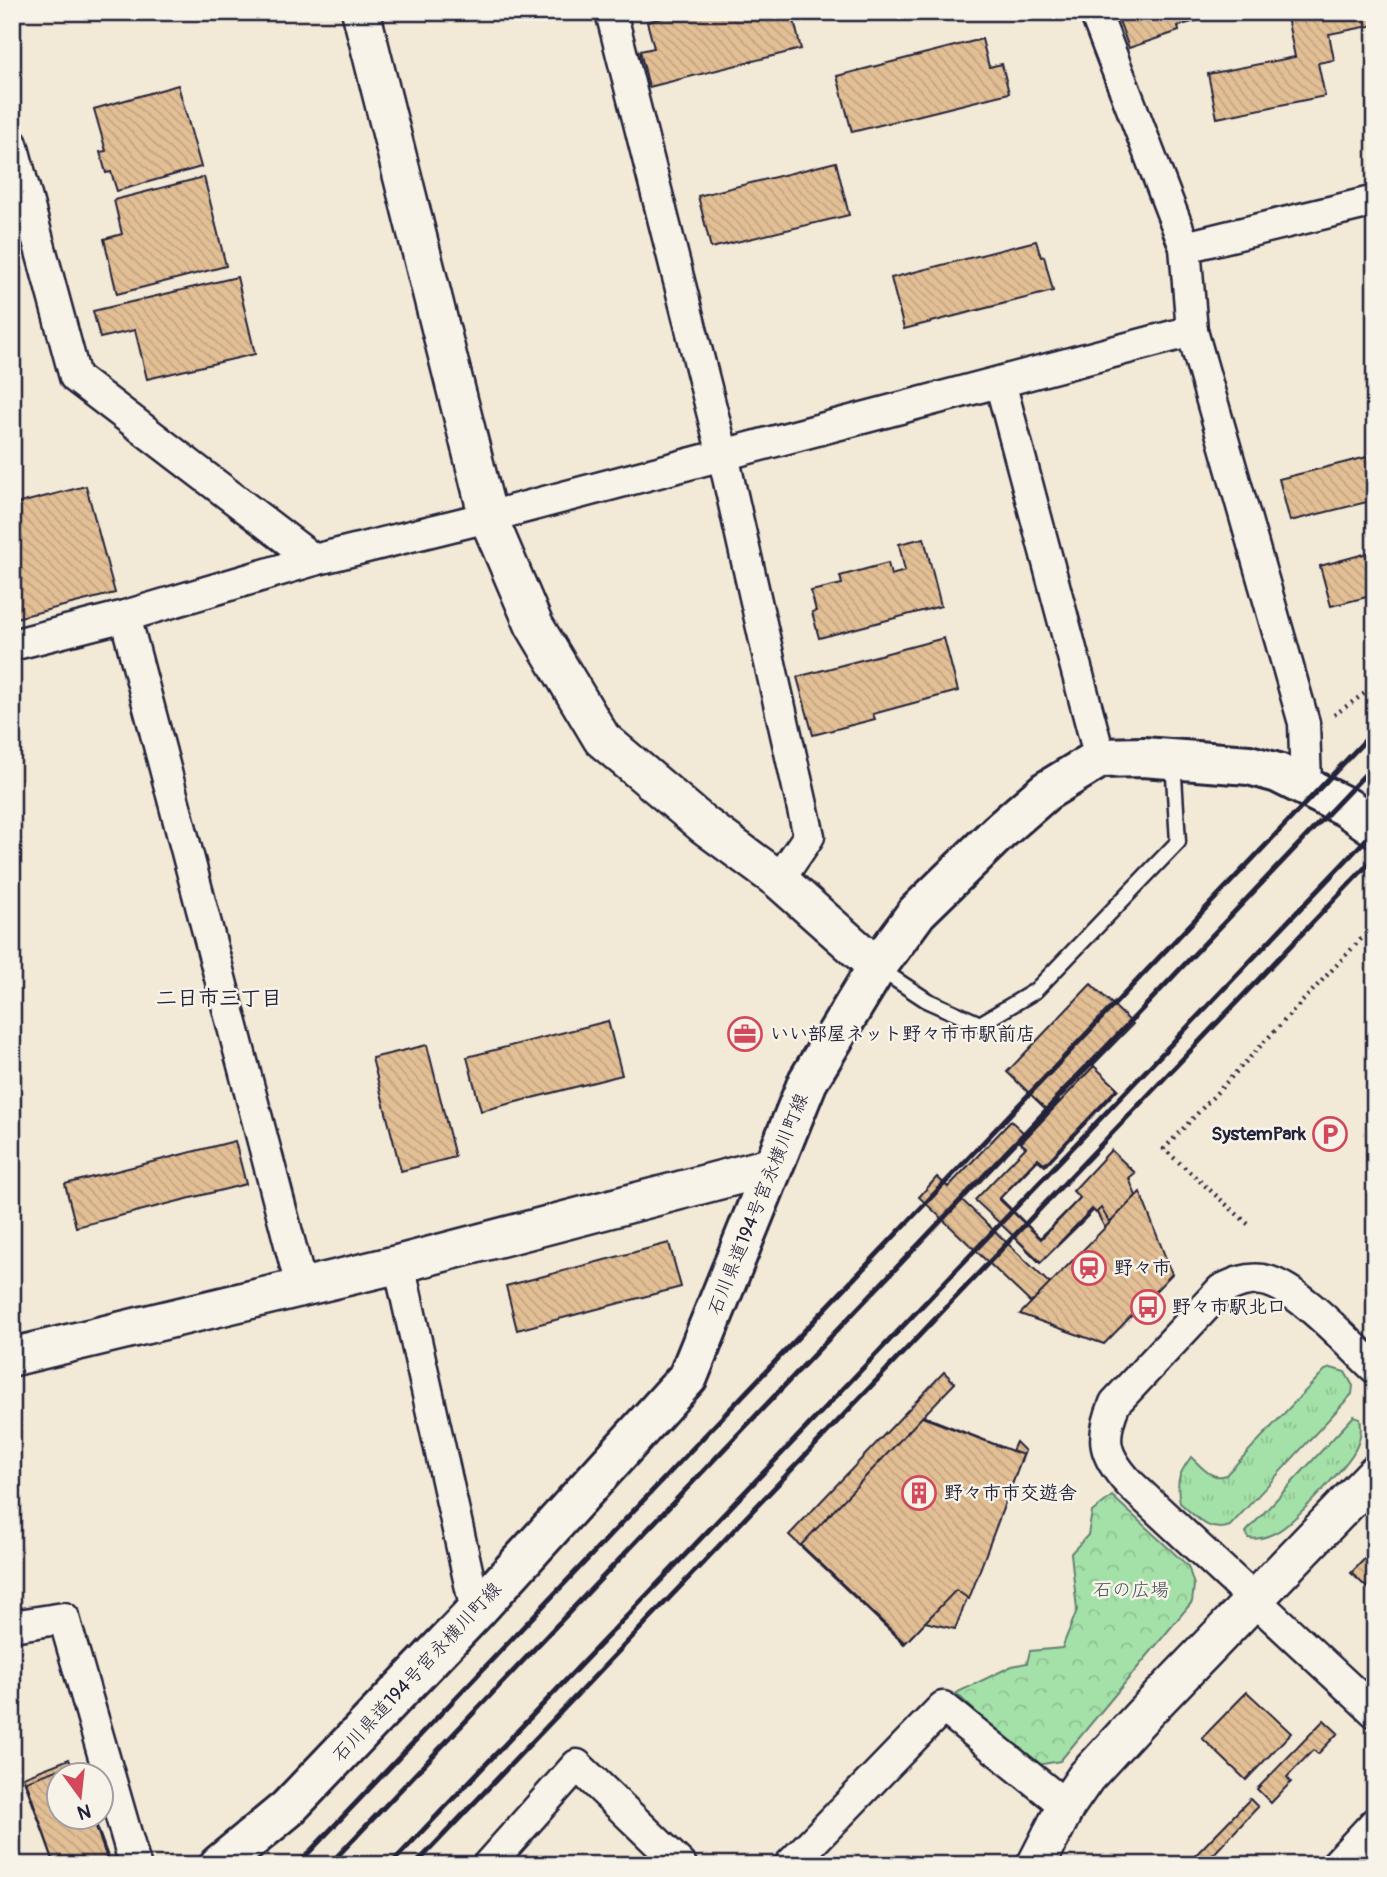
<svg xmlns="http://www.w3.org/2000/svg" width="1387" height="1877" viewBox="0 0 1387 1877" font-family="Pangolin,'Klee One',sans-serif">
  <defs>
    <pattern id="grass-tufts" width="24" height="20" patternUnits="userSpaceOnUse" patternTransform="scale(1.75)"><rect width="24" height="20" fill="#a4e1a8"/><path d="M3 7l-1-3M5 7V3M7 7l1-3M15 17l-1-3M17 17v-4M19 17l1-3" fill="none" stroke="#8dc192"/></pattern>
    <pattern id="forest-crowns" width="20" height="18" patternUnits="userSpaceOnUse" patternTransform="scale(1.75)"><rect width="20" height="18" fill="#a4e1a8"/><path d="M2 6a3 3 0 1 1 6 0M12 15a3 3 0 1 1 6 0" fill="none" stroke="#8dc192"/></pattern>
    <pattern id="building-back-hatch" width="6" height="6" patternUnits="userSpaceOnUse" patternTransform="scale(1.75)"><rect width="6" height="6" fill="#e3bf95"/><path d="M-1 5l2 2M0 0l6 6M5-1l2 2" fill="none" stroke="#c2a481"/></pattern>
  </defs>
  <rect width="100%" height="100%" fill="#f3e9d7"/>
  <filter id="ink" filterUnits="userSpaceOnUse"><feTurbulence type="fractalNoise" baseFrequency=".0143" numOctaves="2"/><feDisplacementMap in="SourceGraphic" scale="14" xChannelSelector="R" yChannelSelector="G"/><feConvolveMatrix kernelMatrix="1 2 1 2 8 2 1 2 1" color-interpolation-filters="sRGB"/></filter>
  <g filter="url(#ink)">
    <g fill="url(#grass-tufts)" stroke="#638272" stroke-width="2">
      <path d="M1331,1368l14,4 8,14 -1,8 -122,132c-22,8 -34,-10 -50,-23 -4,-23 -2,-28 11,-46 10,9 20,24 35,18l99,-105z"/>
      <path d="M1354,1416l6,2c2,11 1,21 -5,32 -9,17 -51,60 -67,74 -10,9 -27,17 -40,14l-2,-6z"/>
    </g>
    <path fill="url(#forest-crowns)" stroke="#638272" stroke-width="2" d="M1112,1496l76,70 6,19 -2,17 -132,159 -28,5 -76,-73 56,-27 15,-3 3,-12 32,-3 15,-38 -6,-57 17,-18 4,-23z"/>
    <g fill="url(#building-back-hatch)" stroke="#22223b" stroke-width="2">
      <path d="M684,12h108l9,37 -152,38 -9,-36 14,-3 -7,-26z"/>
      <path d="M1116,12h91l2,5 -31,9 1,5 -50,17z"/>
      <path d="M1286,12h89v13l-46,9 5,26 -16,3 7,33 -108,22 -9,-44 87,-17z"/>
      <path d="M982,39l7,28 13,-3 7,29 -157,39 -15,-56z"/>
      <path d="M178,85l23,82 -84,24 -6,-19 -5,1 -6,-21 6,-1 -12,-42z"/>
      <path d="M836,162l13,53 -138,33 -13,-52z"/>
      <path d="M204,177l22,89 -109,28 -13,-55 18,-5 -8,-34z"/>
      <path d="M1036,241l5,16 3,-1 9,35 -149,38 -13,-51z"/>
      <path d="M237,277l18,77 -108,25 -12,-49 -35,8 -7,-27z"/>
      <path d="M1375,455v43l-83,22 -11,-40z"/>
      <path d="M1375,455v45l-85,21 -11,-42z"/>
      <path d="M86,486l29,107 -103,26v-114z"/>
      <path d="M924,538l17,68 -122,32 -7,-26 4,-1 -5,-20 31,-7 -2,-8 48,-13 3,12 14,-4 -6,-27z"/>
      <path d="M1375,551v44l-44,11 -11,-40z"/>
      <path d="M944,638l14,53 -85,23 2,5 -62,16 -16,-58z"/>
      <path d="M1091,984l42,40 -85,87 -41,-39z"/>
      <path d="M608,1021l14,54 -141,36 -14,-54z"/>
      <path d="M427,1045l28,112 -54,14 -29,-113z"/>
      <path d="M1089,1062l29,27 -73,77 -7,-6 -38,38 40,40 41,-41 -7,-7 38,-38 22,20 -10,15 5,15 -24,26 -10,-19 -55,54 -63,-64 50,-50 -7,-7 39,-41 -4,-4z"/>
      <path d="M1094,1066l23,22 -72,76 -7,-6 -39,41 42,40 39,-41 -7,-7 38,-41 24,23 -6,5 7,18 -26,27 -9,-15 -5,5 -4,-4 -51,53 -66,-62 51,-53 -5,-4z"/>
      <path d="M1011,1121l14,13 -63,66 88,84 -19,19 -112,-106 18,-20 11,10z"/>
      <path d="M235,1141l11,43 -170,43 -11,-43z"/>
      <path d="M1140,1192l32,82 -68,70 -84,-30z"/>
      <path d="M669,1243l12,44 -164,43 -11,-44z"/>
      <path d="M944,1372l11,11 -32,33 89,35 4,-9 9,9 -70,178 -30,-7 -21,22 -115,-109z"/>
      <path d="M922,1417l101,38 -54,144 -13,-9 -51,53 -104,-98z"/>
      <path d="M1375,1548v47l-24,-22z"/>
      <path d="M1247,1692l44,41 -45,47 -44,-42z"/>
      <path d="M1324,1720l14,13 -20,21 -5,-4 -26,27 4,5 -20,21 -14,-14z"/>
      <path d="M69,1759l6,17h-15v42h34l17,47h-56l-32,-88z"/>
      <path d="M74,1764l4,12h-18v42h33l16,47h-54l-29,-84z"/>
      <path d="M1250,1799l8,8 -49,52 5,5 -28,1z"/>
    </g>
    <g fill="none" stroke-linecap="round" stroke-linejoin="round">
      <g stroke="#22223b" stroke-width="19">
        <path id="service" d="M878,968l50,33 52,23 55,-33 143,-149 -5,-82"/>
      </g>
      <g stroke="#22223b" stroke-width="35">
        <g id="minor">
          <path d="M611,12l112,443 86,381 -30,44"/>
          <path d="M1095,12l90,235"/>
          <path d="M12,144l63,233 239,183 -189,56 -113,29"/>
          <path d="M1000,382l100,376"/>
          <path d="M314,560l174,-43 704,-186"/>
          <path d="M125,616l176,670"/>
          <path d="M1306,786l-2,-63 -112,-392 -7,-84 190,-46"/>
          <path d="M399,1264l77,347"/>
          <path d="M1375,1368c-26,-24 -79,-83 -112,-88 -16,-2 -28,3 -42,10l-106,113c-15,36 -12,52 15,81l245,228"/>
          <path d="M12,1626l52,-8 71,247"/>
          <path d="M488,1865l89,-100 104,100"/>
          <path d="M790,1865l153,-158 123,99"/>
          <path d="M1336,1865l39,-42"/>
        </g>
      </g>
      <g stroke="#22223b" stroke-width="42">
        <g id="tertiary">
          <path d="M361,12l127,505 46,108 68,114 102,86 75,55 98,87"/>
          <path d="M12,1357l387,-93 374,-98"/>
          <path d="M1036,1865l30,-59 20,-29 57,-62 232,-241"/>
        </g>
      </g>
      <g stroke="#22223b" stroke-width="44">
        <path id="secondary" d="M219,1865l68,-56 189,-198 212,-234 120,-296 69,-114 40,-55 82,-80 47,-41 54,-33 43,-1 106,8 29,8 68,34 29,20"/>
      </g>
      <g stroke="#22223b" stroke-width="4.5" stroke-dasharray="2 5" stroke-linecap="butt">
        <path d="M1334,715l41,-29"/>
        <path d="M1248,1224l-84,-75 211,-225"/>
      </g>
      <use href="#service" stroke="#f7f3e8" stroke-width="14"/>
      <use href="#minor" stroke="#f7f3e8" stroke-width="30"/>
      <use href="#tertiary" stroke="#f7f3e8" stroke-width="37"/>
      <use href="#secondary" stroke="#f7f3e8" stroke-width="38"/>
      <g stroke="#22223b" stroke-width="5">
        <path d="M297,1865l1078,-1135"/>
        <path d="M329,1865l1046,-1101"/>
        <path d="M390,1865l985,-1035"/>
        <path d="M415,1865l960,-1008"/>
      </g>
    </g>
  </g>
  <defs>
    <g id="office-ring" transform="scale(1.75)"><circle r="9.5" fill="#f7f3e8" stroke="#d1495b" stroke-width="1.5"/><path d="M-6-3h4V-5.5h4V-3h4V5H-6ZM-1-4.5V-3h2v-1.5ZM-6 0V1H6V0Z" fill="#d1495b"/></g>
    <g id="parking-ring" transform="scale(1.75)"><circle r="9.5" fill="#f7f3e8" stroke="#d1495b" stroke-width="1.5"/><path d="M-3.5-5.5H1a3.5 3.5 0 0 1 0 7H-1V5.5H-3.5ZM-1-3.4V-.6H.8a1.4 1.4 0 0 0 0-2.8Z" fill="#d1495b"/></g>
    <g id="station-ring" transform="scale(1.75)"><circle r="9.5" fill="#f7f3e8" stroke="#d1495b" stroke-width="1.5"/><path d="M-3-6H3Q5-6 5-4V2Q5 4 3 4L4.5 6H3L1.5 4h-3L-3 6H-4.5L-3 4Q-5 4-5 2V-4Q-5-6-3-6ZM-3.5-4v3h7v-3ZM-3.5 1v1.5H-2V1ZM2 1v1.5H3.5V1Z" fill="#d1495b"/></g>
    <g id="bus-ring" transform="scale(1.75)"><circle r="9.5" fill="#f7f3e8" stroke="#d1495b" stroke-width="1.5"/><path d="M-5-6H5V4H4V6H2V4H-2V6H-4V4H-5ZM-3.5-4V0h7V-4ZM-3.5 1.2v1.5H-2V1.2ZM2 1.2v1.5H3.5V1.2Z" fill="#d1495b"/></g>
    <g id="building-ring" transform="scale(1.75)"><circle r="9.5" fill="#f7f3e8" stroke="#d1495b" stroke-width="1.5"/><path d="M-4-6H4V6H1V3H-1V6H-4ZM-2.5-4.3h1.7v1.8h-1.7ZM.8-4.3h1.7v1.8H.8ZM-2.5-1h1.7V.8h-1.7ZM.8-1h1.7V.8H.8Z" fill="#d1495b"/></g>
  </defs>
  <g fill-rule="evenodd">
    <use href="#office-ring" x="745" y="1034"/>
    <use href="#parking-ring" x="1330" y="1134"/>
    <use href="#station-ring" x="1089" y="1268"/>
    <use href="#bus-ring" x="1148" y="1307"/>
    <use href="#building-ring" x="919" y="1493"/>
  </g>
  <g text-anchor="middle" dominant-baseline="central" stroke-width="5" stroke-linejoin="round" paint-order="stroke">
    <g font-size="19" font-weight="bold" fill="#22223b" stroke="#f7f3e8" text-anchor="start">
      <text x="770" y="1034">いい部屋ネット野々市市駅前店</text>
      <text x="1306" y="1134" text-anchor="end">SystemPark</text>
      <text x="1114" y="1268">野々市</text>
      <text x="1172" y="1307">野々市駅北口</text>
      <text x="944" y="1493">野々市市交遊舎</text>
    </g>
    <g font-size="19" fill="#22223b" stroke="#f7f3e8">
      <text transform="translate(758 1204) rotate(-68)">石川県道194号宮永横川町線</text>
      <text transform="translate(417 1672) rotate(-47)">石川県道194号宮永横川町線</text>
    </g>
    <g font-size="19" fill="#425256" stroke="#f7f3e8">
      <text x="1131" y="1590">石の広場</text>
    </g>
    <g font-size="21" font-weight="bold" fill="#22223b" stroke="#f7f3e8">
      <text x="219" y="998">二日市三丁目</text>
    </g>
  </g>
  <rect width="1387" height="1877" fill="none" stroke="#f7f3e8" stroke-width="42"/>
  <rect x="21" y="21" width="1345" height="1835" fill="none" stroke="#22223b" stroke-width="2.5" filter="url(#ink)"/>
  <g transform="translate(80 1796) rotate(165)"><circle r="33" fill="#f7f3e8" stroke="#a29fa3" stroke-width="2"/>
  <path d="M0-5L12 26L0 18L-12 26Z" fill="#d1495b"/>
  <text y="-10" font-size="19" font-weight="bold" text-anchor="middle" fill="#22223b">N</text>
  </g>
</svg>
